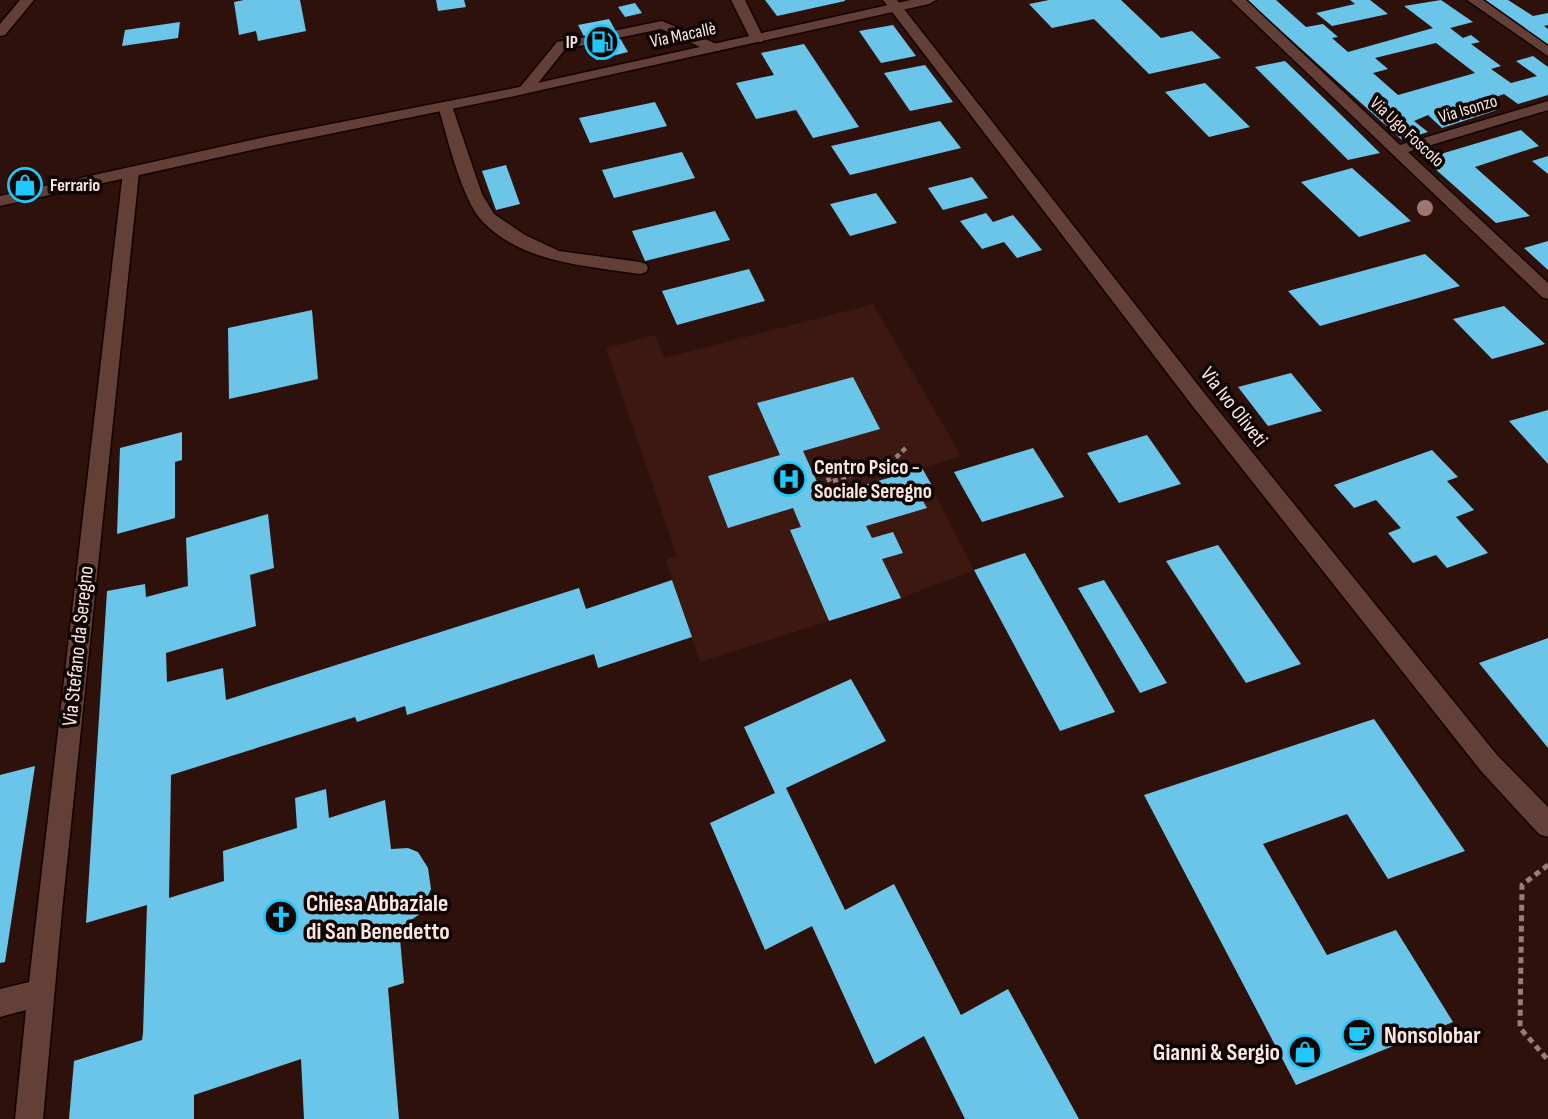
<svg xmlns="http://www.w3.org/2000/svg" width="1548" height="1119" viewBox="0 0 1548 1119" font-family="'Sofia Sans Condensed',sans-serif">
  <rect width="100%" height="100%" fill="#2f110c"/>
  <path fill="#3c1811" d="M873,304l88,152 -39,12 52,102 -73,28 -201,64 -34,-102 11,-4 -71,-208 49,-13 9,23z"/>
  <g fill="#6ac5e9" fill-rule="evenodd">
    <path d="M244,0h56l6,31 -48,10 -2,-10 -17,4 -5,-33z"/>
    <path d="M436,0h28l2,7 -28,4z"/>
    <path d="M765,0h80v1l-68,15z"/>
    <path d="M1049,0h72l40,38 31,-7 29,27 -72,16 -55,-55 -42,9 -23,-24z"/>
    <path d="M1247,0h29l30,27 17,-3 15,13 -6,1 16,14 85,-24 -29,-22 37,-6 32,22 -23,6 13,10 8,-3 9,7 -9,2 30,22 -10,3 20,14 26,-7 -21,-15 17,-5 15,11v28l-30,9 -14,-10 -19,7 12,9 -55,18 -14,-13 -14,6 14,11 -26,8zM1436,43l39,30 -77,22 -25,-22 15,-4 -13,-11z"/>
    <path d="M1350,0h20l18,14 -56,12 -16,-13 39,-9z"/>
    <path d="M1483,0h25l25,16 15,-3v12l-4,1 4,3v16z"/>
    <path d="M635,3l7,10 -17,4 -7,-10z"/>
    <path d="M609,19l19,33 -32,8 -18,-35z"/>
    <path d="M180,22l-2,16 -56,8 3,-16z"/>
    <path d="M893,25l23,31 -35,7 -22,-32z"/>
    <path d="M804,44l55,83 -46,11 -17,-28 -40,9 -20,-36 38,-8 -13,-22z"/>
    <path d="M1285,61l48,46 47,46 -32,7 -93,-93z"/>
    <path d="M925,65l28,37 -43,9 -26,-38z"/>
    <path d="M1205,83l45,44 -41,10 -44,-45z"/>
    <path d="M655,102l12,24 -77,17 -11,-25z"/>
    <path d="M940,121l21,27 -111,27 -19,-29z"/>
    <path d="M1521,130l18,16 -64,21 55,49 -34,7 -72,-64z"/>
    <path d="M682,152l13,26 -81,20 -12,-28z"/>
    <path d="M1548,156v18l-16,-13z"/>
    <path d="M506,165l14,39 -24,6 -14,-39z"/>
    <path d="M1352,168l59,53 -52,16 -58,-55z"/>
    <path d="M972,177l16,21 -45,12 -15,-22z"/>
    <path d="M876,193l21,30 -47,13 -20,-32z"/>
    <path d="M715,211l15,29 -85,21 -13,-30z"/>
    <path d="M986,213l7,9 20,-7 29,35 -25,8 -13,-16 -22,7 -22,-28z"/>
    <path d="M1548,241v29l-24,-22z"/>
    <path d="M1425,254l35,32 -140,40 -32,-35z"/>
    <path d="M749,269l16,32 -88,24 -15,-34z"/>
    <path d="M1504,306l41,38 -53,15 -39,-40z"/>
    <path d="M312,310l6,69 -89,20 -1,-71z"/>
    <path d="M1291,373l31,38 -54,15 -30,-39z"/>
    <path d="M853,377l27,52 -77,22 21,46 98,-29 12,21 -15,5 8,14 -61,18 6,12 21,-6 10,21 -21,6 19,39 -72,23 -39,-91 11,-3 -8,-19 -65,20 -20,-52 72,-21 -23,-52z"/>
    <path d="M1548,410v54l-39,-43z"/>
    <path d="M182,432v28l-7,2v56l-58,16 3,-86z"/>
    <path d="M1147,435l34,49 -62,19 -32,-50z"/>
    <path d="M1033,448l31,49 -82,25 -28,-50z"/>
    <path d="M1432,450l26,27 -11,4 27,29 -18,7 32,36 -41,15 -11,-13 -23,8 -25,-30 13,-5 -25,-28 -22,8 -20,-23z"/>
    <path d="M268,514l6,54 -24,7 6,51 -90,27 1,29 56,-14 3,32 353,-112 7,21 86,-29 20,57 -94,31 -4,-14 -187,61 -2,-9 -48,16 -2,-5 -184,58 -2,123 55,-17 -1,-30 74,-23 -2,-30 31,-9 3,29 56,-18 6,49 17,-1 10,4 10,16 3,21 -11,25 -21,14 5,55 -16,5 11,131h-95l-3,-60 -107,36v24h-125l5,-58 68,-21 1,-7 4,-128 -61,18 21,-332 38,-7 1,13 42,-11 -2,-48z"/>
    <path d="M1218,545l83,119 -55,19 -80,-122z"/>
    <path d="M1025,553l90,159 -55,19 -86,-161z"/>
    <path d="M1104,580l63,103 -27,10 -62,-105z"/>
    <path d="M1548,638v110l-69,-85z"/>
    <path d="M851,679l35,62 -100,47 59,122 49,-26 67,131 47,-26 71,130h-114l-41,-83 -49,28 -63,-138 -47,24 -55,-127 65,-30 -31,-66z"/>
    <path d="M1374,719l91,132 -77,28 -41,-65 -84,30 64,111 69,-25 57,92 -157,63 -152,-290z"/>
    <path d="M35,766l-30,196 -5,1v-188z"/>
  </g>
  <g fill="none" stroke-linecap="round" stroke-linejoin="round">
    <g stroke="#150000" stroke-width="3">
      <g id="lane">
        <path d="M662,21l57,24 2,3 -2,3h-10l-48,-22 -43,9 -7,-4 2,-3z"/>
        <path d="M586,37l7,4 -2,3 -25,4 -35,44h-10l-2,-3 2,-3 36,-44z"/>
      </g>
    </g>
    <g stroke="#150000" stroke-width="3">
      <g id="street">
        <path d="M20,0h14l-29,35 -5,1v-12z"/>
        <path d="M731,0h14l19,39 -2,3h-10z"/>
        <path d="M883,0h14l308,394 292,361 51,52v30l-9,-3 -58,-63 -290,-367z"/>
        <path d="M1231,0h15l154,145 148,-44v9l-140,42 140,131v16l-6,-2z"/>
        <path d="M1467,0h16l65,46v10z"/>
        <path d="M445,102l7,4 30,88 12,20 31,21 34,16 81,11 6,2 2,4 -2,4 -6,2c-53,-8 -117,-11 -157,-52 -21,-21 -36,-86 -45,-116z"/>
        <path d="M131,167l8,5 -77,739 -19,208h-28l11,-109 -26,7v-28l29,-7 94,-810z"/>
      </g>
    </g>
    <g stroke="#150000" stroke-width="3">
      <path id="secondary" d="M911,0h25l-7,4 -419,93 -240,49 -270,60v-10l270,-60 240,-47z"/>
    </g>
    <path stroke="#987e79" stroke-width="4.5" stroke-dasharray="5 3.5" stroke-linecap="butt" d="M814,474l11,-2 5,10 59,-18 19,-18"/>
    <path stroke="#987e79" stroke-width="5" stroke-dasharray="6 4.5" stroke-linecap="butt" d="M1548,865l-26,20 -2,143 28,32"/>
    <use href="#lane" fill="#624038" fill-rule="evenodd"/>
    <use href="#street" fill="#624038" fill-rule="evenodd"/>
    <use href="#secondary" fill="#624038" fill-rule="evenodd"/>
  </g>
  <circle fill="#9d7770" cx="1425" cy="208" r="8"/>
  <defs>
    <g id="fuel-ring" transform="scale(1.75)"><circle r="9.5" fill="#0e0402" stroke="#1fc9fd" stroke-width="1.5"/><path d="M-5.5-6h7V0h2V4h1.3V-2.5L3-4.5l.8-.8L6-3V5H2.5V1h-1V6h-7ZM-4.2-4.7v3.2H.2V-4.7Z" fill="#1fc9fd"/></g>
    <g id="shop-ring" transform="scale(1.75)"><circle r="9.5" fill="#0e0402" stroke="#1fc9fd" stroke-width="1.5"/><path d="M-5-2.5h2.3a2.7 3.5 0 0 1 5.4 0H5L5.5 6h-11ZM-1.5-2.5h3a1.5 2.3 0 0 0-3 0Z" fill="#1fc9fd"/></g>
    <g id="hospital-ring" transform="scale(1.75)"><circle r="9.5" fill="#0e0402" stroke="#1fc9fd" stroke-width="1.5"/><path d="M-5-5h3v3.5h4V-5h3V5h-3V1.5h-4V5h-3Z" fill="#1fc9fd"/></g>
    <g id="church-ring" transform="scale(1.75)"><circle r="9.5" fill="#0e0402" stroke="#1fc9fd" stroke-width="1.5"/><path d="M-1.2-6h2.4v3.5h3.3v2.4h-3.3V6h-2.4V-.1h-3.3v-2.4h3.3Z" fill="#1fc9fd"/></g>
    <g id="cafe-ring" transform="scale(1.75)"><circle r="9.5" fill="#0e0402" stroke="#1fc9fd" stroke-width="1.5"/><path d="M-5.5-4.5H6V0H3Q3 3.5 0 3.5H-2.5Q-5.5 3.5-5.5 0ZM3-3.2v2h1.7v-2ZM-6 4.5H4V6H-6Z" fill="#1fc9fd"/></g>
  </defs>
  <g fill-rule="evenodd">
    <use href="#fuel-ring" x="602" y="42"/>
    <use href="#shop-ring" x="25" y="185"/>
    <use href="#hospital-ring" x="789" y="479"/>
    <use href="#church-ring" x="281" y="917"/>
    <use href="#cafe-ring" x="1359" y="1035"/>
    <use href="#shop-ring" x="1305" y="1052"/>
  </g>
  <g text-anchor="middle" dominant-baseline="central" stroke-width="7" stroke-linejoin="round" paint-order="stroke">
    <g font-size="18" fill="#fce6e1" stroke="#0e0402">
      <text transform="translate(683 35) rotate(-12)">Via Macallè</text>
      <text transform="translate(1468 109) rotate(-17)">Via Isonzo</text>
      <text transform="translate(1407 132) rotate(43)">Via Ugo Foscolo</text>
    </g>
    <g font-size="18" font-weight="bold" fill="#fce6e1" stroke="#0e0402" text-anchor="end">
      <text x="578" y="42">IP</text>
      <text x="50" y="185" text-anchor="start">Ferrario</text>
    </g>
    <g font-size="21" fill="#fce6e1" stroke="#0e0402">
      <text transform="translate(1234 407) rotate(52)">Via Ivo Oliveti</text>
      <text transform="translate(78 646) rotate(-84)">Via Stefano da Seregno</text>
    </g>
    <g font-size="21" font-weight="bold" fill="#fce6e1" stroke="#0e0402" text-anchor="start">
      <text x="814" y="467">Centro Psico -<tspan x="814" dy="24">Sociale Seregno</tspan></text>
    </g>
    <g font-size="24" font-weight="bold" fill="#fce6e1" stroke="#0e0402" text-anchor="start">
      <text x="306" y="903">Chiesa Abbaziale<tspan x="306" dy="28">di San Benedetto</tspan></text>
      <text x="1384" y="1035">Nonsolobar</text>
      <text x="1280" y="1052" text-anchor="end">Gianni &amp; Sergio</text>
    </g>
  </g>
</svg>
